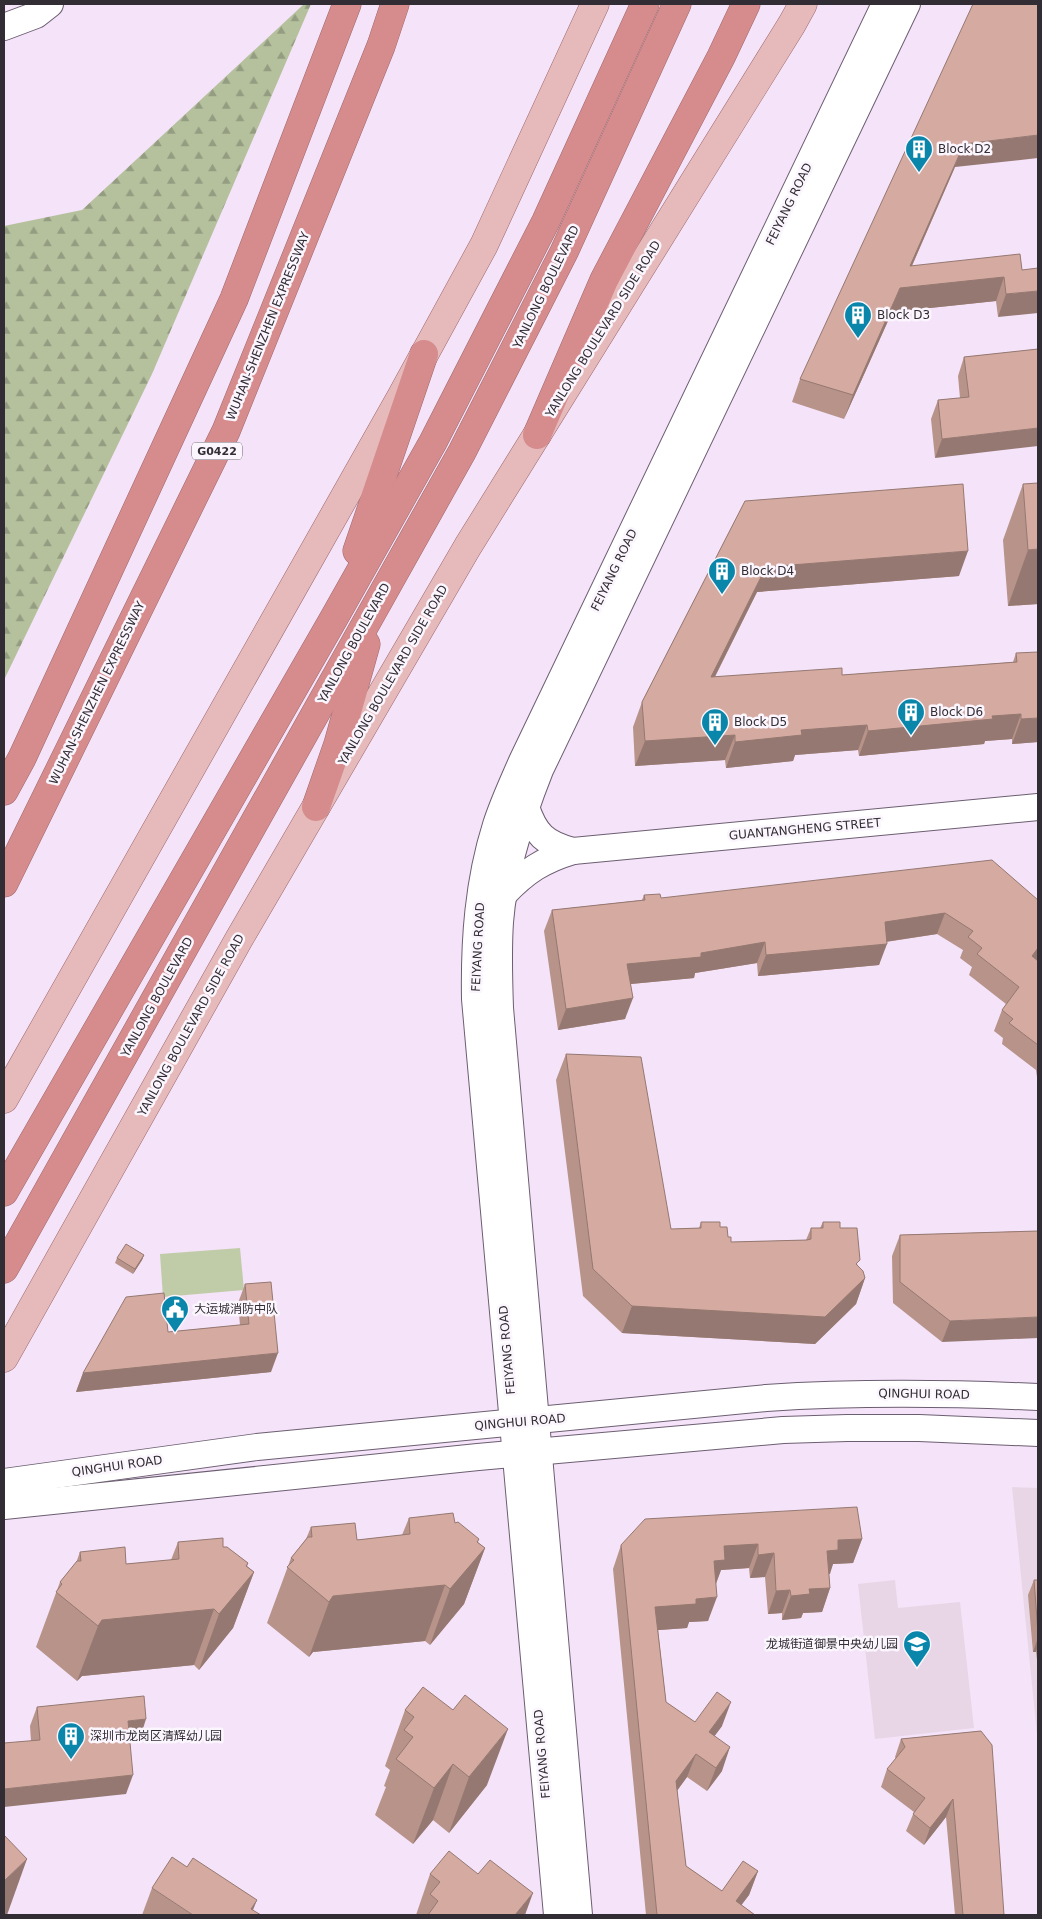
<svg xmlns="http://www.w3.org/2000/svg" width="1042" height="1919" viewBox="0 0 1042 1919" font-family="'DejaVu Sans','Noto Sans SC',sans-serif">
  <defs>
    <pattern id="forest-firs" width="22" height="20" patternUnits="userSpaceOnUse" patternTransform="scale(1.25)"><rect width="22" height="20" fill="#b5c19d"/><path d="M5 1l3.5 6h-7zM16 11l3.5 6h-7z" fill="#949d81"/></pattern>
  </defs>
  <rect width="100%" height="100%" fill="#f4e3f9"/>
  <g fill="#e8d6e6">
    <path d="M1012,1487l26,1v256z"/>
    <path d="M895,1580l3,28 62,-6 14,126 -99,11 -17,-155z"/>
  </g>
  <path fill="#c0cca8" d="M240,1248l4,42 -81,7 -3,-43z"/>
  <path fill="url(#forest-firs)" d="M304,4h7l-159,370 -148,306v-454l78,-16z"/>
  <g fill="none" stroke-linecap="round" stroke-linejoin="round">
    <g stroke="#6c5e71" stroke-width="28">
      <g id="minor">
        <path d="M4,27l32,-12 14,-11"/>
        <path d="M526,807c9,27 19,37 47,44"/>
        <path d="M504,894c22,-23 39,-34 69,-43l465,-44"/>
        <path d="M4,1482l253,-35 509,-49c91,-6 181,-5 272,-1"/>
        <path d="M4,1506l474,-49 305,-27 64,-2h72l119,5"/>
        <path d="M557,1915l-82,-916c-1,-59 3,-117 21,-174 7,-22 17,-43 26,-64l363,-757"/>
        <path d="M579,1915l-79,-907c-1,-29 -2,-57 0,-86 4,-52 21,-104 40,-152l367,-766"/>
      </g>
    </g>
    <g stroke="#9d6a6d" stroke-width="29">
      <g id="major">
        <path d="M4,1099l397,-702 83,-152 111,-241"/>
        <path d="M4,1358l235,-419 229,-393 324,-522 11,-20"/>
      </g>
    </g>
    <g stroke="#9d6a6d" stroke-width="29">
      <g id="highway">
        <path d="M537,435l67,-155 117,-223 25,-53"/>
        <path d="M357,551l67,-197"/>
        <path d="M4,791l18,-33 212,-459 113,-295"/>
        <path d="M316,807l22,-63 28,-100"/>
        <path d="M4,883l222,-452 155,-385 14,-42"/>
        <path d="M4,1192l330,-574 99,-176 113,-221 99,-217"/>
        <path d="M4,1269l458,-817 102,-200 113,-248"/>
      </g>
    </g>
    <use href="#minor" stroke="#fff" stroke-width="26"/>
    <use href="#major" stroke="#e6b9ba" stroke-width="28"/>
    <use href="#highway" stroke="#d68b8c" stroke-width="28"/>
  </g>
  <g fill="#b7938a">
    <path d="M955,167l-43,99 110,4 -24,47 -2,-16 -104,11 -48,107 -52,-17 8,-23z"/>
    <path d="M1038,349l-103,109 -4,-39 7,-19 22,-2 -2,-22 6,-19z"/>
    <path d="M1023,484l15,120 -30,2 -5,-66z"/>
    <path d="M745,501l214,75 -202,16 -42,85 127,-2 171,-13 3,-9 22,89 -26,2v-5l-27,2 -1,3 -125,12 -1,-6 -63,5 -2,6 -67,7 -1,-8 -90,6 -2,-39 9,-25z"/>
    <path d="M644,895l17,3 377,2v59l-1,1 1,1v123l-2,-14 -34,-26 1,-6 -9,-7 8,-21 4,-6 -37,-29 3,-8 -12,-9 3,-8 -26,-16 -51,8 -7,23 -121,11 -1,-13 -62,10 -1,5 -63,6 -6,35 -67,11 -14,-99 8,-21 90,-10z"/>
    <path d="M566,1054l105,175 28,-1 2,-6 19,5 11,15 75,-2 5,-12h9l3,-6 17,6 18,38 7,12 -9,26 -41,40 -193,-11 -39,-37 -27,-216z"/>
    <path d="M1038,1231l-96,111 -49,-39 -1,-47 8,-21z"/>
    <path d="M144,1255l-2,5 -9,14 -18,-11 2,-5z"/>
    <path d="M245,1284l26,88 -195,20 7,-19 85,-41 72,-7 -2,-22z"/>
    <path d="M409,1518l46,5 30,25 -21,56 -34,41 -5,-4 -112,11 -4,5 -42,-34 24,-65 15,-19 5,-12 46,13 45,-5z"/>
    <path d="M862,1539l-9,24 -20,1 -4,10 1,14 -8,24 -19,1 -2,5 -19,2v-7l-14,1 -3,-37 -15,1 -1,-10 -28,2 -5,14 -8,37 -19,1 -2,6 -29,2 8,72 29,20 27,4 -8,10 8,35 -15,20 -20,-14 -10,14 9,75 36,25 36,-20 -9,24 -8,10 14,10h-109l-33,-346 8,-24z"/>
    <path d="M178,1542l45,5 25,16 -1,3 7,6 -21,56 -34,42 -5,-5 -112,11 -5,5 -41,-34 24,-65 16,-19 4,-11 46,12 45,-4z"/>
    <path d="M1034,1580h4v88l-2,-16h-3l-5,-57z"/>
    <path d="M423,1687l64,98 -38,48 -16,-13 -20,24 -38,-29 11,-28 -2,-1 6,-16 -5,-4 20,-56z"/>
    <path d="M37,1707l103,31 -11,1 -3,55 -95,-53 -1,-15z"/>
    <path d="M981,1731l23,184h-49l-9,-98 -22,28 -18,-14 8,-19 -33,-25 6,-18 9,-10 -1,-2 6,-18z"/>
    <path d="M430,1874l95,41h-109z"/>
    <path d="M152,1888l41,27h-51z"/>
  </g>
  <g fill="#957871">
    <path d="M1038,135v23l-83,9 -53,121 102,-11 -8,24 -104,11 -48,107 9,-24 111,-251z"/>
    <path d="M1038,291v22l-40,4 8,-23z"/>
    <path d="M1038,428v18l-103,12 7,-19z"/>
    <path d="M1038,549v55l-30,2 20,-56z"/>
    <path d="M968,551l-9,25 -202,16 -55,110 9,-25 55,-110z"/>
    <path d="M1021,714l-9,25 -27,2 -1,3 -125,12 9,-25 124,-15z"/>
    <path d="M1038,718v24l-26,2 9,-25z"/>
    <path d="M867,725l-9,25 -63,5 -2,6 -67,7 9,-26 66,-12z"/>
    <path d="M735,735l-10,25 -90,6 10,-25z"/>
    <path d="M945,913l-8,21 -60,9 8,-21z"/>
    <path d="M765,942l-8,21 -62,10 -1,5 -74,7 7,-21z"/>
    <path d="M887,944l-8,21 -121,11 8,-21z"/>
    <path d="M1038,948v11l-14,18 8,-21z"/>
    <path d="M633,998l-8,21 -67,11 8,-21z"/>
    <path d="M144,1255l-2,5 -9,14 2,-5z"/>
    <path d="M865,1278l-9,26 -41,40 -193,-11 10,-27z"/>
    <path d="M1038,1317v21l-96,4 8,-21z"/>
    <path d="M278,1353l-7,19 -195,20 7,-19z"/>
    <path d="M479,1539l-10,28 16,-19 -21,56 -34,41 20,-56 27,-47z"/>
    <path d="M862,1539l-9,24 -20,1 -3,10 -11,1 8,-24 11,-11z"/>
    <path d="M758,1544l-9,24 -28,2 -5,13 -11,1 9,-23 10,-15z"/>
    <path d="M774,1553l-9,24 -15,1 8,-23z"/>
    <path d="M248,1563l-10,29 16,-20 -21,56 -34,42 20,-56z"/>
    <path d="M445,1585l-20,56 -112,11 -4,5 20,-55 4,-6z"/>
    <path d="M830,1588l-8,24 -19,1 -2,5 -19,2 9,-24 18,-7z"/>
    <path d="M790,1590l-8,23 -14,1 8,-23z"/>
    <path d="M717,1597l-9,24 -19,1 -2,6 -41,3 9,-24 41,-8z"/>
    <path d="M214,1609l-20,56 -112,11 -5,5 21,-55 4,-6z"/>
    <path d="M1038,1638v8l-2,6h-3z"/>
    <path d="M731,1702l-9,24 -22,30 9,-24z"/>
    <path d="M146,1719l-6,19 -19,2 7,-19z"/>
    <path d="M508,1729l-21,56 -38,48 20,-56z"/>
    <path d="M730,1747l-8,24 -15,20 9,-23z"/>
    <path d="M696,1754l-9,23 -20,27 9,-23z"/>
    <path d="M453,1764l-20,56 -20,24 21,-56z"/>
    <path d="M133,1775l-7,19 -122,13v-18z"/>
    <path d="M953,1799l-7,18 -22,28 6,-17z"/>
    <path d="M27,1859l-20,56h-3v-34z"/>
    <path d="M758,1871l-9,24 -15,20 2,-14z"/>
    <path d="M533,1893l-8,22h-10z"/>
    <path d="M257,1900l-6,15v-6z"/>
  </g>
  <g fill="#d5aba1" stroke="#957871">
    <path d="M973,4h65v131l-74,9 -54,122 110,-12 2,16 16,-2v23l-32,3 -2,-17 -104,11 -47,107 -53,-16z"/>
    <path d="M1038,349v79l-96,11 -4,-39 31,-3 -5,-40z"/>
    <path d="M1038,483v66l-10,1 -5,-66z"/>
    <path d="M963,484l5,67 -202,16 -55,110 131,-9v7l175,-13 -1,-9 22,-1v66l-17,1v-5l-29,2 1,3 -125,12 -1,-6 -66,5 1,5 -67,7v-7l-90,6 -3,-39 103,-201z"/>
    <path d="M992,860l46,40v48l-6,8 6,5v84l-29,-22 4,-4 -11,-9 17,-23 -42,-33 5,-6 -14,-11 5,-6 -28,-18 -60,9 2,22 -121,11 -1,-13 -64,11v4l-74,7 6,34 -67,11 -14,-99 93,-10 -1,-5 16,-1 1,4z"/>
    <path d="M566,1054l75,3 30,172 30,-1v-6h19v5h7l1,10h3v5l76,-2 4,-1v-11h12v-6h17v6h17l3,32 -4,4 7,7 2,7 -40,39 -193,-11 -39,-37z"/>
    <path d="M1038,1231v86l-88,4 -50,-39v-47z"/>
    <path d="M126,1244l18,11 -9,14 -18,-11z"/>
    <path d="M271,1282l7,71 -195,20 43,-76 38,-4 4,39 81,-8 -4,-40z"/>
    <path d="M857,1507l5,32 -24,1v10l-11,1 3,37 -21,1 1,5 -19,2 -1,-6 -14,1 -2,-38 -16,2v-11l-34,2 1,14 -11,1 3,36 -21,2v5l-41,3 11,95 29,20 22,-30 14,10 -22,30 21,15 -14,21 -20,-14 -20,27 10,85 36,25 21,-30 15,10 -22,30 19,14h-98l-36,-370 24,-26z"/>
    <path d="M453,1513l2,10 3,-1 21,17 -2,3 8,6 -35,41 -5,-4 -112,11 -4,6 -42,-35 7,-7 -3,-2 17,-21h4l-1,-10 44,-4 2,17 53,-6 -1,-16z"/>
    <path d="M223,1538v9h4l21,16 -2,3 8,6 -35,42 -5,-5 -112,11 -4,6 -42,-34 6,-8 -2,-2 17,-21h4l-1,-9 45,-5 1,17 53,-5 -1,-17z"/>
    <path d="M1034,1580h4v53z"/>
    <path d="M423,1687l30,23 12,-15 43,34 -39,48 -16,-13 -19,24 -38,-29 17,-22 -9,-7 10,-13 -9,-7z"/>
    <path d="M144,1696l2,23 -18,2 5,54 -129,14v-46l36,-3 -3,-33z"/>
    <path d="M981,1731l11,14 12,170h-41l-10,-116 -23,29 -17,-14 12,-16 -38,-29 18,-22 -4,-8z"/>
    <path d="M4,1835l23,24 -23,22z"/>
    <path d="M449,1851l29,23 12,-14 43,33 -18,22h-87l10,-14 -8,-7 10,-12 -10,-8z"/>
    <path d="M172,1857l15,10 6,-9 64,42 -6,9 10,6h-68l-41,-27z"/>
  </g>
  <defs>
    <g id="building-pin" transform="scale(1.4375)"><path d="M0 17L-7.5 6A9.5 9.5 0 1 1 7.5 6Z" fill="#0986aa" stroke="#fbf5fd"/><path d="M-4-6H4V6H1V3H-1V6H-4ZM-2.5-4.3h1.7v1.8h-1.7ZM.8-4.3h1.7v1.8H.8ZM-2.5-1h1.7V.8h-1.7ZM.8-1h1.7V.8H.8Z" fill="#fff"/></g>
    <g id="civic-pin" transform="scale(1.4375)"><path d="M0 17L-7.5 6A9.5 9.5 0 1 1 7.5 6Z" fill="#0986aa" stroke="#fbf5fd"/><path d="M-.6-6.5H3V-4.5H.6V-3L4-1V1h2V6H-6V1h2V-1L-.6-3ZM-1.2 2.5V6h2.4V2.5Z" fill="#fff"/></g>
    <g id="school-pin" transform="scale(1.4375)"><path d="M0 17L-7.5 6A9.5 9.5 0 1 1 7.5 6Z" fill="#0986aa" stroke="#fbf5fd"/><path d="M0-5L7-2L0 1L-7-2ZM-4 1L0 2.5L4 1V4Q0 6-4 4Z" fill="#fff"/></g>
  </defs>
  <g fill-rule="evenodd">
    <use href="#building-pin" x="919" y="149"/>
    <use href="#building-pin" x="858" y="315"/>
    <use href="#building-pin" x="722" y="571"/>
    <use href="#building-pin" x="911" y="712"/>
    <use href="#building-pin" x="715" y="722"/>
    <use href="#civic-pin" x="175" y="1309"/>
    <use href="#school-pin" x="917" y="1644"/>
    <use href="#building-pin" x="71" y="1736"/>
  </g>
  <g text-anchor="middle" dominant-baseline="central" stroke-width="5" stroke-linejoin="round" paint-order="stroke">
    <rect fill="#fbf5fd" stroke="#6e6870" stroke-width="1" x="192" y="442.5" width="50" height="17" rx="4"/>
    <g font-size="11" font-weight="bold" fill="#322c34">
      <text x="217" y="451">G0422</text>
    </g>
    <g font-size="12" fill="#322c34" stroke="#fbf5fd" text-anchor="start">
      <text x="938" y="149">Block D2</text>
      <text x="877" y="315">Block D3</text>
      <text x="741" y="571">Block D4</text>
      <text x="930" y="712">Block D6</text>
      <text x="734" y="722">Block D5</text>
      <text x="194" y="1309">大运城消防中队</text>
      <text x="898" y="1644" text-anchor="end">龙城街道御景中央幼儿园</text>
      <text x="90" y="1736">深圳市龙岗区清辉幼儿园</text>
    </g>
    <g font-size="12" fill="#322c34" stroke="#fbf5fd">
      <text transform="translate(789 204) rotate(-64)">FEIYANG ROAD</text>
      <text transform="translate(546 287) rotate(-64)">YANLONG BOULEVARD</text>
      <text transform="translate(268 326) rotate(-68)">WUHAN-SHENZHEN EXPRESSWAY</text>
      <text transform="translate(603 329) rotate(-58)">YANLONG BOULEVARD SIDE ROAD</text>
      <text transform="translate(614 570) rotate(-64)">FEIYANG ROAD</text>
      <text transform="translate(354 643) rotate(-61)">YANLONG BOULEVARD</text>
      <text transform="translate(393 675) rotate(-60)">YANLONG BOULEVARD SIDE ROAD</text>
      <text transform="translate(97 693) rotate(-64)">WUHAN-SHENZHEN EXPRESSWAY</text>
      <text transform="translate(805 829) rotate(-5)">GUANTANGHENG STREET</text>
      <text transform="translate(478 947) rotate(-87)">FEIYANG ROAD</text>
      <text transform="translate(157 997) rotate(-61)">YANLONG BOULEVARD</text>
      <text transform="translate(191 1025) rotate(-61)">YANLONG BOULEVARD SIDE ROAD</text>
      <text transform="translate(507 1350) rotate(-95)">FEIYANG ROAD</text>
      <text transform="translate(924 1394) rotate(1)">QINGHUI ROAD</text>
      <text transform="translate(520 1422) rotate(-5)">QINGHUI ROAD</text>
      <text transform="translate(117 1466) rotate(-8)">QINGHUI ROAD</text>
      <text transform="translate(542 1754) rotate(-95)">FEIYANG ROAD</text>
    </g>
  </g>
  <rect width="1042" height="1919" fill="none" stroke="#322c34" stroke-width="10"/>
</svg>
